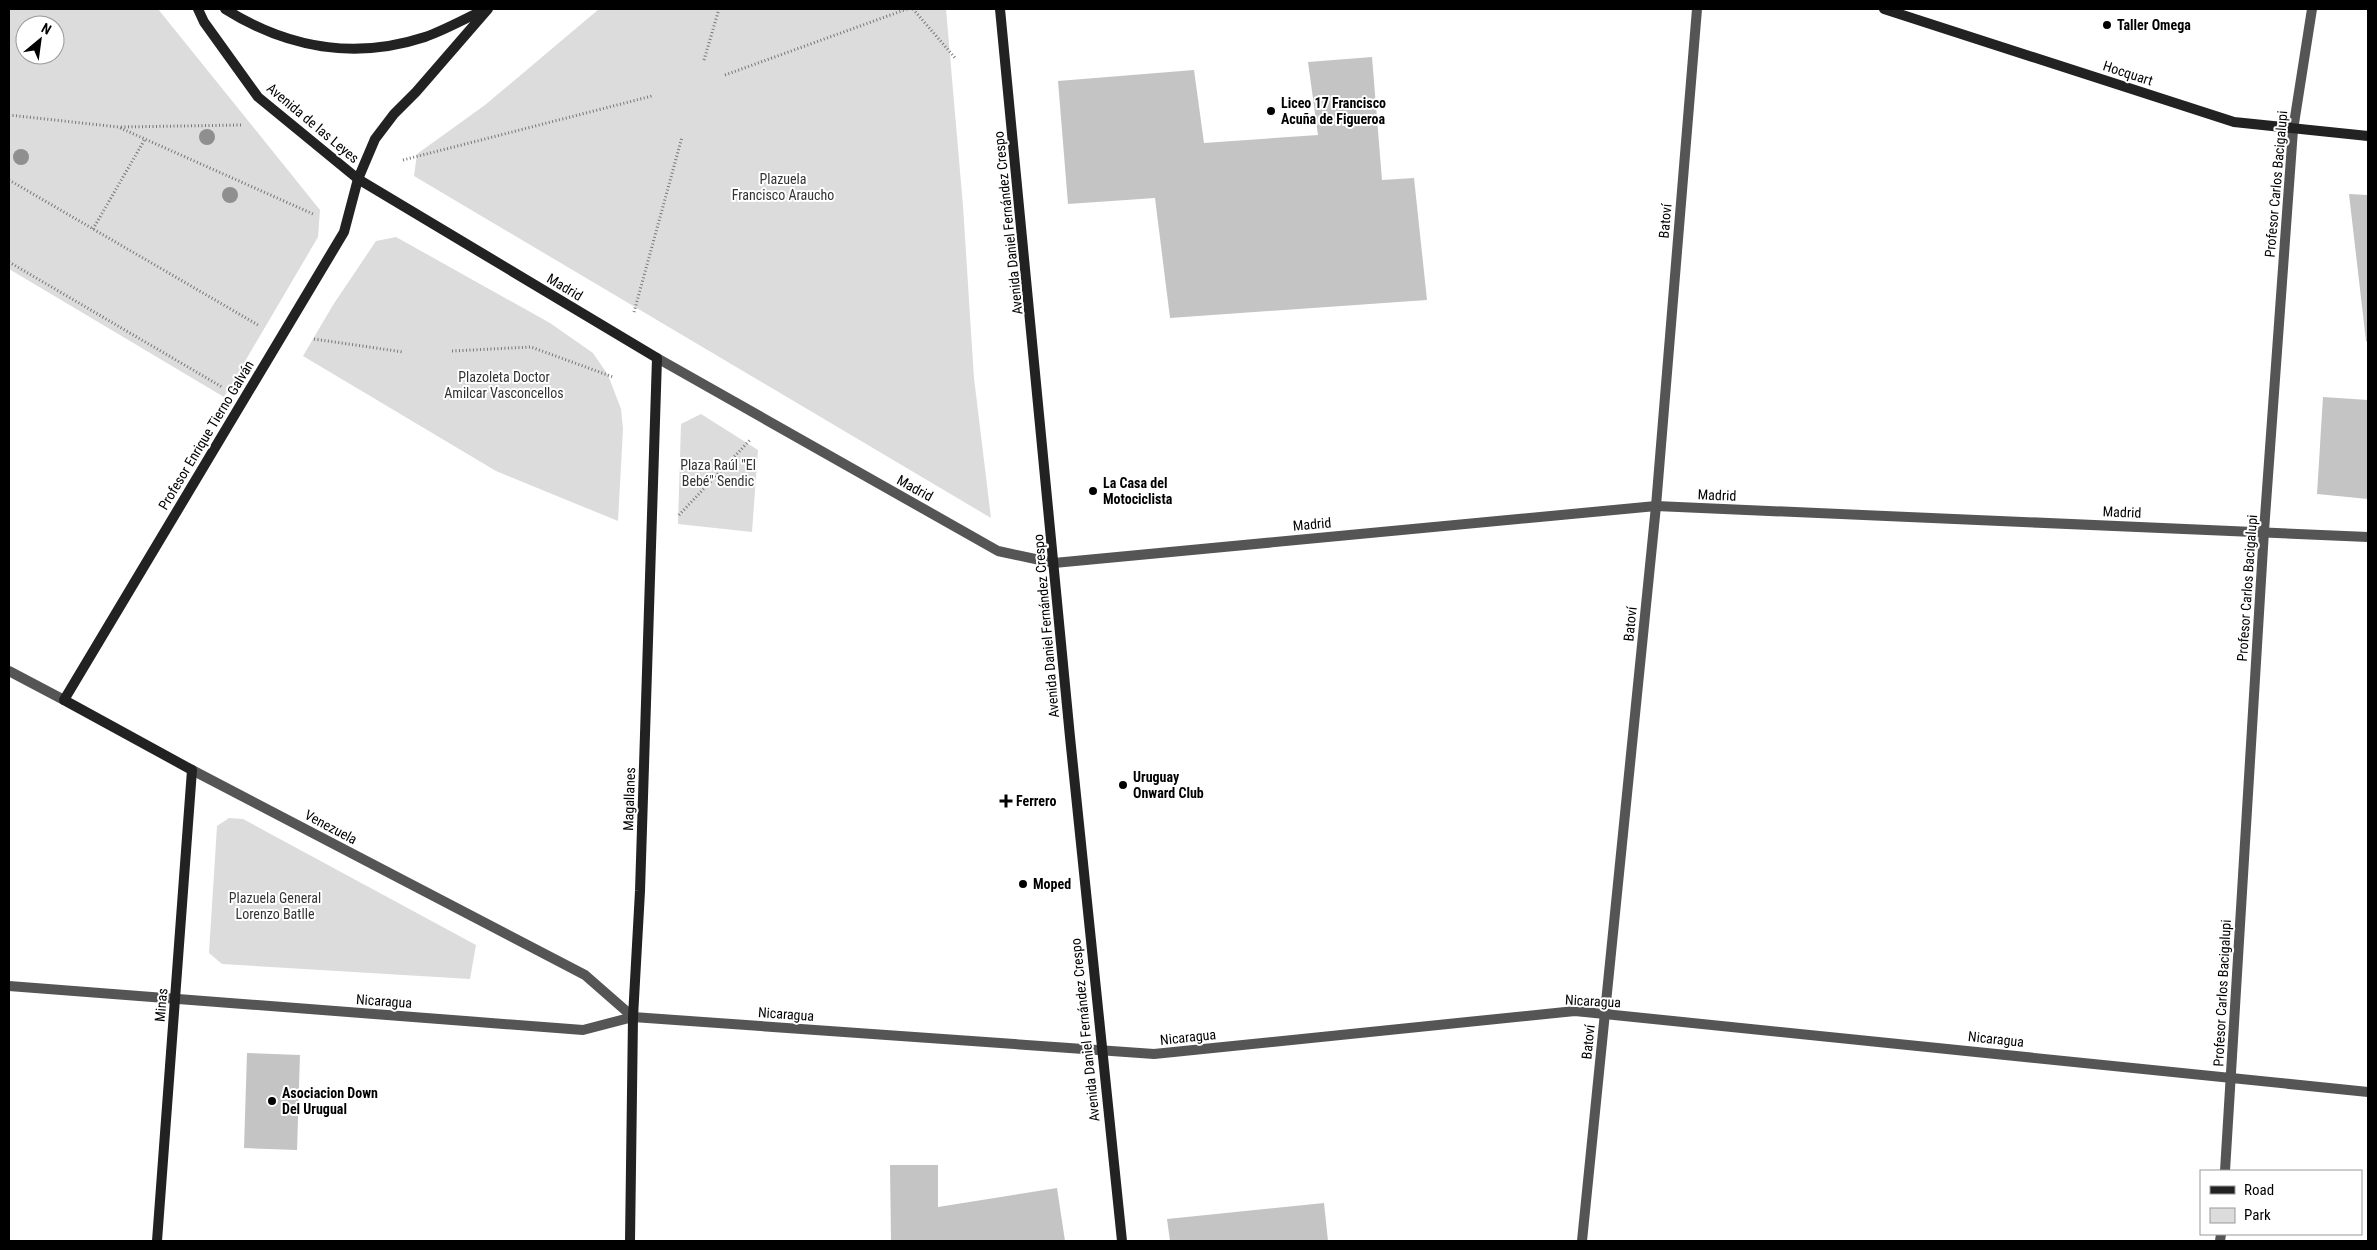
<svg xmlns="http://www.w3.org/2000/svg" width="2377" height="1250" viewBox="0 0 2377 1250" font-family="'Roboto Condensed',sans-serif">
  <rect width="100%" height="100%" fill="#fff"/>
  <g fill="#dcdcdc" fill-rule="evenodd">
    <path d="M9,9h149l162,201 -2,27 -94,160 -215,-128zM25,25h30v30h-30z"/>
    <path d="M599,9h347l17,197 11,172 17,140 -577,-342 3,-22 68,-49z"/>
    <path d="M396,237l154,86 43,30 15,22 13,34 2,20 -5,92 -122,-50 -193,-115 30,-51 43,-64z"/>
    <path d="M701,414l57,36 -6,82 -74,-8 3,-100z"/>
    <path d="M229,818l14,1 233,126 -6,34 -248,-15 -13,-11 8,-127z"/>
  </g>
  <g fill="#c4c4c4">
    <path d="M1372,57l10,123 32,-2 13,122 -257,18 -15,-120 -87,6 -10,-123 136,-11 10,73 114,-8 -10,-73z"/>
    <path d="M2349,194l19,1v147l-2,-1z"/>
    <path d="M2323,397l45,3v99l-51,-5z"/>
    <path d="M247,1053l53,2 -3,95 -53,-2z"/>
    <path d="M890,1165h48v42l119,-19 8,53h-174z"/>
    <path d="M1324,1203l4,38h-158l-3,-22z"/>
  </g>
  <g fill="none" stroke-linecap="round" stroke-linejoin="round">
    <g stroke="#777" stroke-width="3" stroke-dasharray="1 2.5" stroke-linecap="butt">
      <path d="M913,9l43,50"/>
      <path d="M704,60l15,-51"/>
      <path d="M725,75l182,-66"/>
      <path d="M9,115l109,12 195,87"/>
      <path d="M121,127l120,-2"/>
      <path d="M403,160l249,-64"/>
      <path d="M9,180l249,145"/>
      <path d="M93,229l52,-90"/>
      <path d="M9,262l213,125"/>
      <path d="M634,312l48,-175"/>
      <path d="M314,339l89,13"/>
      <path d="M452,351l79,-4 82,30"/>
      <path d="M679,515l71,-75"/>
    </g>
    <g stroke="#555" stroke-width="10">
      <path d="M657,358l341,193 56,12 602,-57 712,31"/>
      <path d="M9,671l55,29"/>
      <path d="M192,770l393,205 48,42"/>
      <path d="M9,986l574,44 50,-13 521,37 421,-43 793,81"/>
      <path d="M2225,1171l39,-640 29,-401 19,-121"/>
      <path d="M1582,1241l74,-735 41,-497"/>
      <path d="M2220,1241l1,-7"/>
    </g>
    <g stroke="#222" stroke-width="10">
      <path d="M198,9l6,13 54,75 100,82 299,179 -17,533 -7,126 -3,224"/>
      <path d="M225,9c62,39 130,51 200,28 20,-7 39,-18 59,-27"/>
      <path d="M1000,9l70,728 52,504"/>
      <path d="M1884,9l350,113 134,14"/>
      <path d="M157,1241l35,-471 -128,-70 280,-468 14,-53 17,-40 19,-25 22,-22 72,-83"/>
    </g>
  </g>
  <g fill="#8f8f8f">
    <circle cx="207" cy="137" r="8"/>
    <circle cx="21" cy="157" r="8"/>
    <circle cx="230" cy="195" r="8"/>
  </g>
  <g fill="#000" stroke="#fff" stroke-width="2">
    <circle cx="2107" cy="25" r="5"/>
    <circle cx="1271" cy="111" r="5"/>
    <circle cx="1093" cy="491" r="5"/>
    <circle cx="1123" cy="785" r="5"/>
    <path d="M1003.5 793.5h5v5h5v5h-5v5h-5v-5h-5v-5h5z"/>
    <circle cx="1023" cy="884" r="5"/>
    <circle cx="272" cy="1101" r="5"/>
  </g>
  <g text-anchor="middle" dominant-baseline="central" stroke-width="4" stroke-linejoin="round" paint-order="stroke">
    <g font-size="14" font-weight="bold" fill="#000" stroke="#fff" text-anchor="start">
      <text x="2117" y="25">Taller Omega</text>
      <text x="1281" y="103">Liceo 17 Francisco<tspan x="1281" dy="16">Acuña de Figueroa</tspan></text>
      <text x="1103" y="483">La Casa del<tspan x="1103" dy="16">Motociclista</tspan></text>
      <text x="1133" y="777">Uruguay<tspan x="1133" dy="16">Onward Club</tspan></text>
      <text x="1016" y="801">Ferrero</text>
      <text x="1033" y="884">Moped</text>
      <text x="282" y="1093">Asociacion Down<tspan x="282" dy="16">Del Urugual</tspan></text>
    </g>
    <g font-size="14" fill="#000" stroke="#fff">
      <text transform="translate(2128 73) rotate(18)">Hocquart</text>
      <text transform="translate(313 123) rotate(40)">Avenida de las Leyes</text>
      <text transform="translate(2276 184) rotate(-85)">Profesor Carlos Bacigalupi</text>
      <text transform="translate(1665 221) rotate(-85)">Batoví</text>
      <text transform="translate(1008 223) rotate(-96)">Avenida Daniel Fernández Crespo</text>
      <text transform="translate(565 287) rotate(31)">Madrid</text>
      <text transform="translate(206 435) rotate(-59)">Profesor Enrique Tierno Galván</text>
      <text transform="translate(915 488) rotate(29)">Madrid</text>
      <text transform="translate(1717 495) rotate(2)">Madrid</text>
      <text transform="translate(2122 512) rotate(2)">Madrid</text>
      <text transform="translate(1312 524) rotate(-5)">Madrid</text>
      <text transform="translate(2247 588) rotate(-86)">Profesor Carlos Bacigalupi</text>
      <text transform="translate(1630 624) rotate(-84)">Batoví</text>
      <text transform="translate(1046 626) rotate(-95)">Avenida Daniel Fernández Crespo</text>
      <text transform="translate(629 799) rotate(-88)">Magallanes</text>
      <text transform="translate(331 827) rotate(28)">Venezuela</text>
      <text transform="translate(2222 993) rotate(-87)">Profesor Carlos Bacigalupi</text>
      <text transform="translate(384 1001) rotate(4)">Nicaragua</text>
      <text transform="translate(1593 1001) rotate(3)">Nicaragua</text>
      <text transform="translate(161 1005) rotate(-85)">Minas</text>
      <text transform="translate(786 1014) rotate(4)">Nicaragua</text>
      <text transform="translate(1085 1030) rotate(-96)">Avenida Daniel Fernández Crespo</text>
      <text transform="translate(1188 1037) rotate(-6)">Nicaragua</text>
      <text transform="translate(1996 1039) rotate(6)">Nicaragua</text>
      <text transform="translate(1588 1042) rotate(-84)">Batoví</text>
    </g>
    <g font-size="14" fill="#333" stroke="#fff">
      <text x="783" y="179">Plazuela<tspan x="783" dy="16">Francisco Araucho</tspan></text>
      <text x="504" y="377">Plazoleta Doctor<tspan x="504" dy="16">Amilcar Vasconcellos</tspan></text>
      <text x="718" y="465">Plaza Raúl "El<tspan x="718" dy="16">Bebé" Sendic</tspan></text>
      <text x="275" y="898">Plazuela General<tspan x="275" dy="16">Lorenzo Batlle</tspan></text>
    </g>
  </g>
  <rect width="2377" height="1250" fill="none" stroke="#000000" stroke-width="20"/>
  <rect x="2200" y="1170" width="162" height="65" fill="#ffffff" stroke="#999999"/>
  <rect x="2210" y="1186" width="25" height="8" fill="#222222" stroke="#999999"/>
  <text x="2244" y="1195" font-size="15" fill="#000000">Road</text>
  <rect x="2210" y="1208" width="25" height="15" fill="#dcdcdc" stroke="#999999"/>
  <text x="2244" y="1220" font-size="15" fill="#000000">Park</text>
  <g transform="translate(40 40) rotate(29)"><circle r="24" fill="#ffffff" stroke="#999999"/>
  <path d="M0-4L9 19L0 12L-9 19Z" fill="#000000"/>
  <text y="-8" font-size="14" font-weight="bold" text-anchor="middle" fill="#000000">N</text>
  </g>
</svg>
